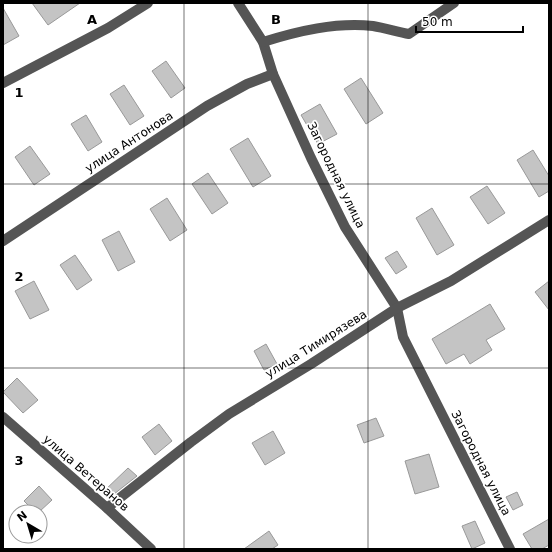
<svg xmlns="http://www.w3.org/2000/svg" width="552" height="552" viewBox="0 0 552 552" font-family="'DejaVu Sans',sans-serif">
  <rect width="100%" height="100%" fill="#fff"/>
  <g fill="#c4c4c4" stroke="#999">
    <path d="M32,3h48l-32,22z"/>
    <path d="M3,8l16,28 -16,9z"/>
    <path d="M166,61l19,27 -14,10 -19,-27z"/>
    <path d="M361,78l22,35 -17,11 -22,-35z"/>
    <path d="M124,85l20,31 -14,9 -20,-31z"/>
    <path d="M320,104l17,30 -19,10 -17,-29z"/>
    <path d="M86,115l16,27 -14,9 -17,-27z"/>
    <path d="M248,138l23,38 -18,11 -23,-38z"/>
    <path d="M30,146l20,28 -16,11 -19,-28z"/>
    <path d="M533,150l16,26v15l-10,6 -22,-37z"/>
    <path d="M208,173l20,30 -16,11 -20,-30z"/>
    <path d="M487,186l18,27 -17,11 -18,-27z"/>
    <path d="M167,198l20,32 -17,11 -20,-32z"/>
    <path d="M432,208l22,37 -17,10 -21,-37z"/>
    <path d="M119,231l16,31 -17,9 -16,-31z"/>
    <path d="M397,251l10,16 -11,7 -11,-16z"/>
    <path d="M75,255l17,25 -15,10 -17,-25z"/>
    <path d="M34,281l15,29 -19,9 -15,-28z"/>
    <path d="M549,281v29l-14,-18z"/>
    <path d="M490,304l15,25 -19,11 6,10 -22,14 -6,-10 -18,10 -14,-25z"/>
    <path d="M266,344l11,20 -13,6 -10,-19z"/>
    <path d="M17,378l21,22 -15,13 -20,-21z"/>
    <path d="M376,418l8,18 -20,7 -7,-18z"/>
    <path d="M159,424l13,17 -17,14 -13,-18z"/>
    <path d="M273,431l12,22 -20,12 -13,-22z"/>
    <path d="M429,454l10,33 -24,7 -10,-33z"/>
    <path d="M128,468l9,8 -28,22 -6,-6z"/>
    <path d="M39,486l13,14 -13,12h-4l-11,-11z"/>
    <path d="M517,492l6,13 -10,5 -7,-13z"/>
    <path d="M549,519v26l-7,4h-10l-9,-15z"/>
    <path d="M475,521l10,22 -13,6 -10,-23z"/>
    <path d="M269,531l9,14 -6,4h-28z"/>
  </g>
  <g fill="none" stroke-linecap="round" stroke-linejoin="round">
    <g stroke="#555" stroke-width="10">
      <path d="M238,3l25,39 10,32 38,84 34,69 52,81 6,29 107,212"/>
      <path d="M263,42c35,-11 73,-20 110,-16 12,2 25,6 36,8l45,-31"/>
      <path d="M3,83l105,-55 40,-25"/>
      <path d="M3,241l204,-135 40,-22 26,-10"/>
      <path d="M3,417l104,91 44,41"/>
      <path d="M107,508l84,-66 38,-28 82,-50 86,-56 54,-27 98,-61"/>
    </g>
  </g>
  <path fill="none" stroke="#000" stroke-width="1" stroke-opacity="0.55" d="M184,3v546M368,3v546M3,184h546M3,368h546"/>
  <g text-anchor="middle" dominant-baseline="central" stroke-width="3.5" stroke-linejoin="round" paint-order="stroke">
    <g font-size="12" fill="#000" stroke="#fff">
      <text transform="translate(129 142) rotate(-33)">улица Антонова</text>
      <text transform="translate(336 175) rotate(64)">Загородная улица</text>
      <text transform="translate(316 344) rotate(-32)">улица Тимирязева</text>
      <text transform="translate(481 463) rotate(63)">Загородная улица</text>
      <text transform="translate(86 473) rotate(41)">улица Ветеранов</text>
    </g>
  </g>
  <g font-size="13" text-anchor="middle" font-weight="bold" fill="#000" stroke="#fff" stroke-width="3.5" stroke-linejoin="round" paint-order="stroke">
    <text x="92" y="24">A</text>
    <text x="276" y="24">B</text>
    <text x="19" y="97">1</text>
    <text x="19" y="281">2</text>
    <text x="19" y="465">3</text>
  </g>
  <rect width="552" height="552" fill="none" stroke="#000000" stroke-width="8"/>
  <g transform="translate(28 524) rotate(322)"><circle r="19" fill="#ffffff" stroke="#999999"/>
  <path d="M0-3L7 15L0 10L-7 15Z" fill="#000000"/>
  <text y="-6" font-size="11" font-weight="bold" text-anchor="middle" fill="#000000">N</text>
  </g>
  <path d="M416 26v6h107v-6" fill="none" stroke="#000000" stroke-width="2"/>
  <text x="422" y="26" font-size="12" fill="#000000" stroke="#ffffff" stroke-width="3" paint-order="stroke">50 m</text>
</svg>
